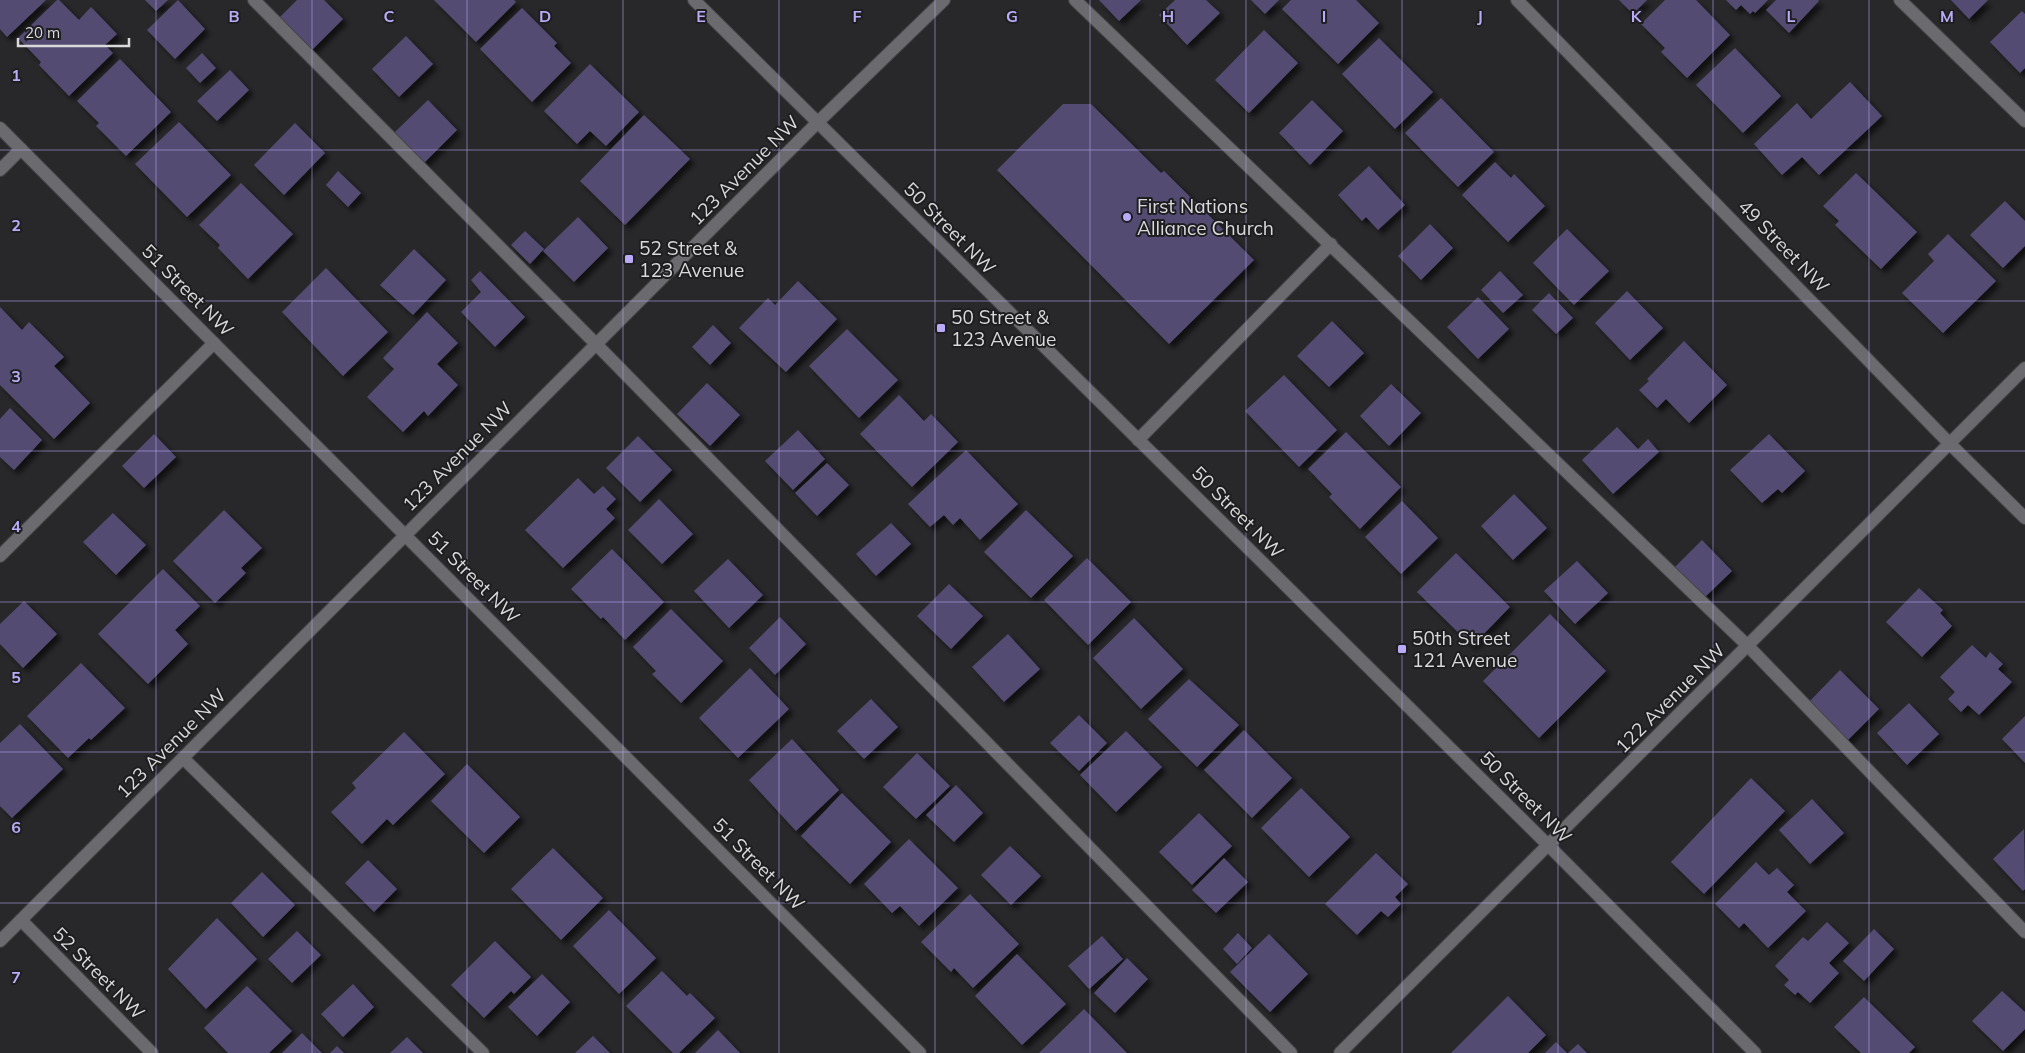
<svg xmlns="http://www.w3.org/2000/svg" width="2025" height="1053" viewBox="0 0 2025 1053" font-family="Mulish,sans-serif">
  <defs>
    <filter id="shadow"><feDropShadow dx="4.5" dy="4.5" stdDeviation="2.5" flood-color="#0009"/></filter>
  </defs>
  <rect width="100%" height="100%" fill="#28282b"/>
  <g fill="#534c72" filter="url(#shadow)">
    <path d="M0,0h46l-39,37 -7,-8z"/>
    <path d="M57,0h2l20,20 12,-13 26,27 -12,11 8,8 -44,43 -30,-31 2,-3 -23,-24z"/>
    <path d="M145,0h23l-12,11z"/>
    <path d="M178,0l27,29 -30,30 -28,-29z"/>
    <path d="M297,0h27l19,19 -33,33 -32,-33z"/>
    <path d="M434,0h80l2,2 -40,40z"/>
    <path d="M1099,0h42l-22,21z"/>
    <path d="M1175,0h31l14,13 -33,32 -28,-30z"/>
    <path d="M1251,0h28l-14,14z"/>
    <path d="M1291,0h65l23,23 -41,41 -56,-55z"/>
    <path d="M1619,0h28l-14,14z"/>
    <path d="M1665,0h31l34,35 -43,43 -26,-26 4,-4 -24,-24z"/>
    <path d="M1726,0h42l-13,13 -2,-2 -3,3 -9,-9 -5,5z"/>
    <path d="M1776,0h42l1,1 -30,32 -23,-23z"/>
    <path d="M1951,0h37l-19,19z"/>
    <path d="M522,8l35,35 -3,3 17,17 -39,39 -52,-53z"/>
    <path d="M2022,11l3,3v54l-5,5 -30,-31z"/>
    <path d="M1264,30l34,33 -49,50 -34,-33z"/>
    <path d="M406,36l27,28 -34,33 -27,-28z"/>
    <path d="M1379,38l54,54 -38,37 -53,-55z"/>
    <path d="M1735,48l46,48 -38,37 -47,-48z"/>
    <path d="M202,53l14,15 -16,15 -14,-15z"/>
    <path d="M120,59l51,53 -45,44 -30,-30 3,-3 -22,-22z"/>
    <path d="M590,64l49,48 -33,34 -16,-15 -13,13 -33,-33z"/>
    <path d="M230,70l19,20 -32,31 -20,-20z"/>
    <path d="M1850,82l32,34 -63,59 -17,-18 -20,18 -28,-31 43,-41 14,16z"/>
    <path d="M1441,98l53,54 -36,35 -53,-54z"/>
    <path d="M428,100l29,30 -34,34 -29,-31z"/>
    <path d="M1312,100l31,31 -33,34 -31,-32z"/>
    <path d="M1063,104h28l70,69 3,-2 90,89 -85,84 -172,-174z"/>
    <path d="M644,115l46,44 -65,66 -45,-44z"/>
    <path d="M179,122l52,53 -44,42 -52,-53z"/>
    <path d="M295,123l30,30 -41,42 -30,-30z"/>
    <path d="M1495,162l16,16 3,-4 31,32 -37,36 -46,-47z"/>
    <path d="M1369,166l36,39 -27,25 -12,-13 -4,4 -24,-26z"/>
    <path d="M338,171l23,22 -13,14 -22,-22z"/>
    <path d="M1856,173l61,59 -36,37 -46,-44 4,-4 -16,-15z"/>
    <path d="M241,183l52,51 -45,45 -30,-31 2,-3 -21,-20z"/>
    <path d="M2005,201l20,20v25l-22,22 -33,-33z"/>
    <path d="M578,217l30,31 -34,34 -31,-31z"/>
    <path d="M1430,224l23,24 -32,32 -23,-24z"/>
    <path d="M1567,229l42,42 -35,34 -41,-42z"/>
    <path d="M525,231l19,18 -14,15 -19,-19z"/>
    <path d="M1948,234l48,47 -53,52 -41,-40 32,-32 -6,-7z"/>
    <path d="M414,249l32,31 -33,35 -33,-30z"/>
    <path d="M326,268l62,64 -45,44 -61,-64z"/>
    <path d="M480,271l45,46 -30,30 -34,-35 20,-20 -10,-12z"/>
    <path d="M1500,271l23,24 -20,18 -22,-23z"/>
    <path d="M798,281l39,38 -51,53 -47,-44 29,-30 7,7z"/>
    <path d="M1627,291l36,37 -33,32 -35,-37z"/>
    <path d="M1549,293l24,25 -17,16 -24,-24z"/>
    <path d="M1478,297l31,32 -31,30 -31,-32z"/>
    <path d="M0,307l22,23 7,-8 35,35 -10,9 36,37 -36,36 -54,-54z"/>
    <path d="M427,312l31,31 -21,21 21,21 -30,31 -4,-5 -21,21 -36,-35 27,-28 -11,-11z"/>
    <path d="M1332,321l32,32 -35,34 -32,-31z"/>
    <path d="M713,325l18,18 -21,22 -18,-18z"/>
    <path d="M847,329l51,51 -39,38 -50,-52z"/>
    <path d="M1684,341l43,44 -38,38 -23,-24 -9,9 -18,-18 10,-9 -2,-2z"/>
    <path d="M1284,375l53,55 -38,37 -54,-56z"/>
    <path d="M707,383l33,32 -30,31 -33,-32z"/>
    <path d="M1391,384l30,29 -32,33 -29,-30z"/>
    <path d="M899,395l25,26 7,-7 27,28 -46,45 -52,-53z"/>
    <path d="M10,408l32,32 -28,30 -14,-13v-38z"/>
    <path d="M1617,427l21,22 10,-10 11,13 -46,42 -31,-34z"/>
    <path d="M798,430l27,29 -32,31 -28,-29z"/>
    <path d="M1346,432l55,55 -41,42 -31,-32 3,-3 -24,-25z"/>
    <path d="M154,434l22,23 -32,31 -22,-22z"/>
    <path d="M1769,434l36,37 -23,22 -4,-4 -16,14 -32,-33z"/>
    <path d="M638,436l34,34 -32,32 -34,-34z"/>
    <path d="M966,450l52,54 -38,36 -20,-22 -7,7 -9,-10 -14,12 -22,-23z"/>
    <path d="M827,463l22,22 -32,31 -22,-23z"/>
    <path d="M578,478l16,16 9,-8 13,13 -10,10 9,9 -52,50 -38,-38z"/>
    <path d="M1514,494l33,34 -34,32 -32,-34z"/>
    <path d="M659,499l34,35 -31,30 -34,-34z"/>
    <path d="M1402,501l36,37 -37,36 -36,-37z"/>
    <path d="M224,510l38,38 -21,20 5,5 -31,30 -42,-42z"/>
    <path d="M1026,510l47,46 -42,42 -47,-46z"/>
    <path d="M113,513l33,32 -30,30 -33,-33z"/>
    <path d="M891,523l20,21 -35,32 -20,-22z"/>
    <path d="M1702,540l30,31 -28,27 -30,-30z"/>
    <path d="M612,549l52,53 -39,38 -22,-23 -2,2 -30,-30z"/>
    <path d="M1456,553l54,54 -38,39 -55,-54z"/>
    <path d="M1087,558l44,44 -43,43 -44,-45z"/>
    <path d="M728,559l35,36 -34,33 -35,-37z"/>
    <path d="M1577,561l31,32 -33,31 -31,-33z"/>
    <path d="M163,569l37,37 -25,24 13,14 -40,40 -50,-50z"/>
    <path d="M949,584l34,32 -32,33 -34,-33z"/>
    <path d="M1919,588l24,22 -3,3 12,13 -30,31 -36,-35z"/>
    <path d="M24,601l33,33 -34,34 -23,-24v-20z"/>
    <path d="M671,609l52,52 -42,42 -29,-29 4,-3 -23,-24z"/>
    <path d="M1550,614l56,57 -67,67 -56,-57z"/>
    <path d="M780,617l26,27 -31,31 -26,-27z"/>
    <path d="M1134,618l49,51 -42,40 -48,-51z"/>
    <path d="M1008,634l32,35 -36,33 -32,-35z"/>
    <path d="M1972,645l14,13 4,-6 13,12 -5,5 14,13 -33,33 -11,-10 -7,7 -13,-13 7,-7 -15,-15z"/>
    <path d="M81,663l44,45 -34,32 -2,-2 -21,20 -41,-42z"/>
    <path d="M750,668l39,41 -51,49 -39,-40z"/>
    <path d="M1840,670l39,39 -33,33 -39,-38z"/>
    <path d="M1189,679l50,46 -42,42 -49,-48z"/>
    <path d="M871,699l27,28 -34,32 -27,-28z"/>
    <path d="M1909,703l30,31 -32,31 -30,-32z"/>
    <path d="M1079,715l28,28 -28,28 -29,-28z"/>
    <path d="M2025,716v47l-23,-24z"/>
    <path d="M20,724l43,45 -51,49 -12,-12v-63z"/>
    <path d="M1244,730l48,48 -40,40 -48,-48z"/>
    <path d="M1126,731l36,36 -46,45 -36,-37z"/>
    <path d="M404,732l41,42 -52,51 -6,-6 -25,25 -31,-32 25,-24 -4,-5z"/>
    <path d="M792,739l47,51 -43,41 -47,-51z"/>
    <path d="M917,753l33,33 -34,33 -33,-32z"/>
    <path d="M467,764l53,53 -36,36 -53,-52z"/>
    <path d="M1751,778l34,33 -81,83 -33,-32z"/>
    <path d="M956,785l27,28 -29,29 -28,-27z"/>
    <path d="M1301,788l49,49 -41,40 -48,-49z"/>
    <path d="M842,793l49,49 -41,42 -49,-48z"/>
    <path d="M1812,799l32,34 -34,31 -31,-34z"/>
    <path d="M1199,813l33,33 -40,39 -33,-33z"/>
    <path d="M2024,829l1,60 -2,2 -30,-32z"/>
    <path d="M909,839l49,49 -39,38 -19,-20 -8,7 -28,-29z"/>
    <path d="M1010,846l31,30 -30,29 -30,-30z"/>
    <path d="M553,848l50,50 -42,42 -50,-51z"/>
    <path d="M1376,853l32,31 -13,13 6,7 -13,13 -7,-6 -24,24 -32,-31z"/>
    <path d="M1224,858l24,24 -32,31 -24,-23z"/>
    <path d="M368,860l29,29 -23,23 -29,-29z"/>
    <path d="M1756,862l13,13 8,-7 17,17 -7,7 19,19 -38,37 -24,-25 -5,5 -24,-24z"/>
    <path d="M262,872l33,33 -32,32 -32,-34z"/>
    <path d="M970,894l49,50 -46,44 -19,-20 -3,4 -30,-30z"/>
    <path d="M609,910l47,48 -37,36 -46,-48z"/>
    <path d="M217,918l40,41 -51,50 -38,-40z"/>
    <path d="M1827,922l22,21 -20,20 10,10 -29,30 -12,-11 -3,3 -11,-10 5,-5 -14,-14 28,-29 5,4z"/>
    <path d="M1874,929l20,20 -30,32 -21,-20z"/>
    <path d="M297,931l24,24 -29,28 -24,-24z"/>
    <path d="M1238,933l14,15 -15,16 -14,-15z"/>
    <path d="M1269,934l39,40 -38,38 -40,-40z"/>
    <path d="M1102,936l21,23 -34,30 -21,-23z"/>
    <path d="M495,941l36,36 -17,17 -3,-3 -27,27 -33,-33z"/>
    <path d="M1017,954l49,50 -44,41 -47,-49z"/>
    <path d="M1127,958l21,21 -33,34 -21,-20z"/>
    <path d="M662,971l25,25 3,-3 25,25 -36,35h-6l-47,-47z"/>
    <path d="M542,974l28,28 -33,34 -29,-29z"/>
    <path d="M353,984l21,23 -31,30 -22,-23z"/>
    <path d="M247,986l45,45 -23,22h-41l-24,-25z"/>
    <path d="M2002,991l23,21v17l-22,22 -31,-30z"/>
    <path d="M1508,996l38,39 -18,18h-77z"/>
    <path d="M1864,997l51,50 -6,6h-48l-27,-26z"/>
    <path d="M1084,1009l43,44h-88z"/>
    <path d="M718,1030l22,23h-45z"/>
    <path d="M302,1033l20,20h-40z"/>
    <path d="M593,1036l17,17h-35z"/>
    <path d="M407,1037l16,16h-33z"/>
    <path d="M1556,1042l11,11h-22z"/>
    <path d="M1578,1044l9,9h-19z"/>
    <path d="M337,1046l7,7h-14z"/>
  </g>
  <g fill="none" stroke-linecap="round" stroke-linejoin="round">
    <g stroke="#454448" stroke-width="14">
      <g id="lane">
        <path d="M254,0l342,344 695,709"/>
        <path d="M1075,0l673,646 277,286"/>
        <path d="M1900,0l125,121"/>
        <path d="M1138,440l193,-196"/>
        <path d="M0,556l214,-213"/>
        <path d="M183,758l300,295"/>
      </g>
    </g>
    <g stroke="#454448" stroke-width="14">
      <g id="street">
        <path d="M1517,0l433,444 75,74"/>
        <path d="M817,123l127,-123"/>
        <path d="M0,128l920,925"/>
        <path d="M0,170l21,-21"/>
        <path d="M21,920l131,133"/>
        <path d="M1340,1053l685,-685"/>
      </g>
    </g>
    <g stroke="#454448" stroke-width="14">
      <g id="secondary">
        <path d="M694,0l855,846 206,207"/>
        <path d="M0,941l817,-818"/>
      </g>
    </g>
    <use href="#lane" stroke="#6b6a6e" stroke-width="12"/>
    <use href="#street" stroke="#6b6a6e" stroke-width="12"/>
    <use href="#secondary" stroke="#6b6a6e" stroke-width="12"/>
  </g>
  <path fill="none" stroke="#b9abf7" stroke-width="1" stroke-opacity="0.55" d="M156,0v1053M312,0v1053M467,0v1053M623,0v1053M779,0v1053M935,0v1053M1090,0v1053M1246,0v1053M1402,0v1053M1558,0v1053M1713,0v1053M1869,0v1053M0,150h2025M0,301h2025M0,451h2025M0,602h2025M0,752h2025M0,903h2025"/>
  <g fill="#b9abf7" stroke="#1e1e21" stroke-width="2">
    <circle cx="1127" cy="217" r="5"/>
    <rect x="624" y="254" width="10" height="10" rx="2.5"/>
    <rect x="936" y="323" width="10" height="10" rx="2.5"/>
    <rect x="1397" y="644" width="10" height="10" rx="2.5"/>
  </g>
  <g text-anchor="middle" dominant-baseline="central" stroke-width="4" stroke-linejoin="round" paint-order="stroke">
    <g font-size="19" fill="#d9d9db" stroke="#1e1e21">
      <text transform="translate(744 170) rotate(-45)">123 Avenue NW</text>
      <text transform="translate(950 228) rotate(45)">50 Street NW</text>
      <text transform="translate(1784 246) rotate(46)">49 Street NW</text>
      <text transform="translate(188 290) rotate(45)">51 Street NW</text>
      <text transform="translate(457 456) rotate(-45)">123 Avenue NW</text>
      <text transform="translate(1238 512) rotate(45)">50 Street NW</text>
      <text transform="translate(474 577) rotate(45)">51 Street NW</text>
      <text transform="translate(1670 698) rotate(-45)">122 Avenue NW</text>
      <text transform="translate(171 743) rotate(-45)">123 Avenue NW</text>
      <text transform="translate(1526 797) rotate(45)">50 Street NW</text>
      <text transform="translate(759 864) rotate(45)">51 Street NW</text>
      <text transform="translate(99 973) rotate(45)">52 Street NW</text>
    </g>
    <g font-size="19" fill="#d9d9db" stroke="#1e1e21" text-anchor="start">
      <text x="1137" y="206">First Nations<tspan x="1137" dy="22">Alliance Church</tspan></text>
      <text x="639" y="248">52 Street &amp;<tspan x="639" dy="22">123 Avenue</tspan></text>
      <text x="951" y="317">50 Street &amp;<tspan x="951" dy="22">123 Avenue</tspan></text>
      <text x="1412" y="638">50th Street<tspan x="1412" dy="22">121 Avenue</tspan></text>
    </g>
  </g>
  <g font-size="16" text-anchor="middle" font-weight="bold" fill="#b9abf7" stroke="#1e1e21" stroke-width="4" stroke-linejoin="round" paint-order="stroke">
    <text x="234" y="22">B</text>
    <text x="389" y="22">C</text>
    <text x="545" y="22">D</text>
    <text x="701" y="22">E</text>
    <text x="857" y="22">F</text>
    <text x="1012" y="22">G</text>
    <text x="1168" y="22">H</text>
    <text x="1324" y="22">I</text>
    <text x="1480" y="22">J</text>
    <text x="1636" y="22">K</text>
    <text x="1791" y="22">L</text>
    <text x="1947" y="22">M</text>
    <text x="16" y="81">1</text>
    <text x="16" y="231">2</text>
    <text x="16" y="382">3</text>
    <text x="16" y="532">4</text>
    <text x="16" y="683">5</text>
    <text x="16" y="833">6</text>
    <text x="16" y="983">7</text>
  </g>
  <path d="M18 38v8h111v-8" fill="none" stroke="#d9d9db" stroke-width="2.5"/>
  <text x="25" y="38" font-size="15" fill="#d9d9db" stroke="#1e1e21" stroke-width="4" paint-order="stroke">20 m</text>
</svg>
